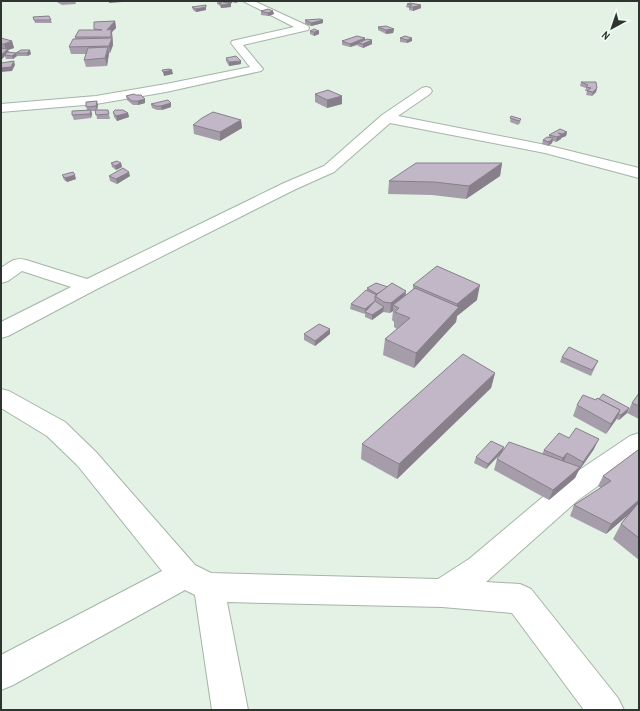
<svg xmlns="http://www.w3.org/2000/svg" width="640" height="711" viewBox="0 0 640 711" font-family="'Archivo Narrow',sans-serif">
  <rect width="100%" height="100%" fill="#e3f2e5"/>
  <g fill="none" stroke-linecap="round" stroke-linejoin="round">
    <g stroke="#a5b4a8" stroke-width="2">
      <g id="minor">
        <path d="M243,1h11l54,25 1,2 -1,2 -65,15 20,24 -2,2 -95,21 -70,12 -95,8v-8l95,-8 70,-12 84,-17 -19,-24 1,-2 62,-14z"/>
        <path d="M426,87l4,1 2,3 -2,3 -32,22 148,29 93,23v10l-94,-25 -155,-30 -56,49 -38,17 -201,101 -87,46 -7,2v-16l70,-35 -49,-16 -14,10 -7,2v-15c9,-6 14,-11 25,-8l61,19 197,-96 40,-17 58,-51 40,-27z"/>
        <path d="M1,389l8,2 56,31 31,30 99,113 16,8 227,6 31,-20 88,-74 73,-49 9,-3v23l-62,45 -91,81 34,2 11,5 87,109 6,12h-40l-72,-97 -70,-6 -215,-5 21,108h-36l-17,-115 -10,-5 -172,95 -12,5v-35l161,-84 -84,-105 -31,-30 -46,-28z"/>
      </g>
    </g>
    <use href="#minor" fill="#fff" fill-rule="evenodd"/>
  </g>
  <g fill="#a69daa">
    <path d="M55,1h20l1,3 -14,1z"/>
    <path d="M217,1h24l-6,2 -3,-1v1l-2,1 1,3 -10,1 -1,-2 -1,-1 -2,-1z"/>
    <path d="M410,3l11,5 -8,3 -4,-1v-2l-3,-1 1,-3z"/>
    <path d="M192,7l14,3 -10,2 -3,-2z"/>
    <path d="M261,11h12l1,3 -6,2 -7,-1z"/>
    <path d="M49,16l3,7h-17l-2,-6z"/>
    <path d="M305,20h18v3l-12,3 -6,-2z"/>
    <path d="M115,21l1,7 -4,4 1,13 -3,8h-1l-2,13 -21,1 -2,-7 2,-6h-15l-2,-7 6,-8v-2l19,-7v-8z"/>
    <path d="M378,27l16,2 -1,4 -7,1 -8,-4z"/>
    <path d="M310,31l9,3 -5,2 -4,-2z"/>
    <path d="M1,38l11,3 2,7 -6,2 1,2 7,1 1,3 -4,3h-7l-1,-3 -3,3h-1z"/>
    <path d="M400,38l12,3 -5,2 -7,-1z"/>
    <path d="M365,40h7v4l-9,4 -5,-2v-1l-8,2 -8,-2v-4z"/>
    <path d="M21,50l10,4 -3,2h-11l-1,-3z"/>
    <path d="M226,58l15,6 -12,2 -3,-5z"/>
    <path d="M581,82l16,6 -1,4 -4,4 -6,-1 1,-4h-2l1,-3 -6,-2z"/>
    <path d="M315,94l27,2v8l-15,4 -12,-6z"/>
    <path d="M136,95l9,4v4l-7,2h-5l-6,-5 -1,-4z"/>
    <path d="M86,102l12,3 -1,5h11l2,9h-13l-1,-8h-5l1,3 -1,4 -17,2 -2,-5 15,-5z"/>
    <path d="M171,103v4l-9,3h-5l-5,-2 -1,-4z"/>
    <path d="M113,112l15,1 1,4 -12,4 -3,-4z"/>
    <path d="M511,116l10,3 -1,4 -2,2 -8,-3z"/>
    <path d="M241,120l1,8 -22,13 -26,-7 -1,-9z"/>
    <path d="M567,132l-1,4 -5,2v1l-5,3 -3,-1 -1,2 -4,3 -6,-2 1,-4 6,-3v-2z"/>
    <path d="M111,163h10l1,4 -6,3 -4,-3z"/>
    <path d="M502,163l-2,13 -34,23 -34,-4 -44,-1 1,-13z"/>
    <path d="M62,175l14,4 -9,3 -3,-2z"/>
    <path d="M109,176h21l-13,8 -7,-3z"/>
    <path d="M413,285l64,15 -20,16 -1,6 -42,46 -31,-13 2,-16 12,-10 -3,-2v-5l-2,-2 1,-9 -3,2 -7,-1 -11,8 -7,-3v-4v1l-15,-5 1,-5 16,-14v-2l39,7 7,-5z"/>
    <path d="M330,329v5l-15,12 -11,-6v-6z"/>
    <path d="M562,357l36,4 -7,15 -31,-14z"/>
    <path d="M495,373l-4,15 -94,91 -36,-20 1,-15z"/>
    <path d="M639,393v26l-12,-6 5,-10z"/>
    <path d="M596,400l33,8 -2,5 -8,7 -3,-1 -10,15 -33,-18 4,-11z"/>
    <path d="M569,438l25,11 -16,23 -3,6 -26,22 -55,-30 3,-11 45,-5 2,-4z"/>
    <path d="M504,447l-2,5 -16,17 -12,-6 2,-6z"/>
    <path d="M639,451v109l-26,-21 8,-15 8,-10 -23,20 -36,-18 4,-11 27,-17 -3,-2 5,-10z"/>
  </g>
  <g fill="#87808b">
    <path d="M109,1h27l-27,2z"/>
    <path d="M228,1h4v2l-4,1h3v3l-10,1v-3l2,-3z"/>
    <path d="M235,1h6l-6,2z"/>
    <path d="M421,5v3l-8,3v-4z"/>
    <path d="M206,7v3l-10,2v-3z"/>
    <path d="M273,11l1,3 -6,2v-3z"/>
    <path d="M323,20v3l-12,3v-3z"/>
    <path d="M115,21l1,7 -4,4 1,13 -3,8 -1,-7 3,-8 -1,-5 -4,-3z"/>
    <path d="M394,29l-1,4 -7,1v-4z"/>
    <path d="M319,31v3l-5,2v-4z"/>
    <path d="M365,38v4l-7,1v1l-8,3v-3z"/>
    <path d="M412,38v3l-5,2v-3z"/>
    <path d="M372,40v4l-9,4v-4z"/>
    <path d="M12,41l2,7 -6,2 1,3 -4,2v1l-3,3 -1,-4 5,-4 -2,-7z"/>
    <path d="M108,47l1,7 -2,12 -2,-8z"/>
    <path d="M30,50l1,4 -3,2 -1,-3z"/>
    <path d="M16,53l1,3 -4,3 -1,-3z"/>
    <path d="M14,61l1,4 -3,6 -11,1v-4z"/>
    <path d="M241,61v3l-12,2v-4z"/>
    <path d="M172,70l1,4 -9,2 -1,-4z"/>
    <path d="M597,88l-1,4 -4,4 1,-4z"/>
    <path d="M342,96v8l-15,4v-8z"/>
    <path d="M145,99v4l-7,2v-4z"/>
    <path d="M97,101l1,4 -1,6 -1,-5z"/>
    <path d="M171,103v4l-9,3 -1,-4z"/>
    <path d="M91,110l1,4 -1,4 -1,-4z"/>
    <path d="M128,113l1,4 -12,4 -1,-5z"/>
    <path d="M241,120l1,8 -22,13v-9z"/>
    <path d="M567,132l-1,4 -5,2 1,-4z"/>
    <path d="M562,135l-1,4 -5,3 1,-5z"/>
    <path d="M553,138l-1,5 -4,3 1,-4z"/>
    <path d="M121,163l1,4 -6,3 -1,-4z"/>
    <path d="M502,163l-2,13 -34,23 3,-13z"/>
    <path d="M129,172l1,4 -13,8 -1,-5z"/>
    <path d="M75,175l1,4 -9,3 -2,-4z"/>
    <path d="M480,285l-3,15 -20,16 -1,6 -42,46 2,-15 40,-43 1,-6z"/>
    <path d="M406,291l-1,10 -12,4v6l-3,2 1,-10z"/>
    <path d="M375,301l-10,11v2v-5z"/>
    <path d="M384,307l-1,5 -11,8v-5z"/>
    <path d="M330,329v5l-15,12v-5z"/>
    <path d="M495,373l-4,15 -94,91 2,-15z"/>
    <path d="M629,408l-2,5 -8,7 2,-5z"/>
    <path d="M620,410l-4,10 -10,14 5,-10z"/>
    <path d="M599,439l-5,10 -16,23 5,-10z"/>
    <path d="M504,447l-2,5 -16,17 2,-5z"/>
    <path d="M567,453l-4,11 -4,4 4,-10z"/>
    <path d="M580,467l-5,11 -26,22 4,-10z"/>
    <path d="M639,500v3l-4,6 -29,25 5,-10z"/>
  </g>
  <g fill="#c1b7c6" stroke="#87808b">
    <path d="M218,1h10l-5,1 8,2 -10,1 -2,-2h3z"/>
    <path d="M410,3l11,2 -8,2h-4l3,-2 -5,-1z"/>
    <path d="M206,5v2l-10,2 -4,-2z"/>
    <path d="M268,9l5,2 -5,2 -7,-2z"/>
    <path d="M49,16l2,4h-17l-1,-3z"/>
    <path d="M320,19l3,1 -12,3 -6,-3z"/>
    <path d="M115,21l-8,9 4,-1v8h-36l4,-7h23l-8,-1v-7z"/>
    <path d="M386,26l8,3 -8,1 -8,-3z"/>
    <path d="M314,29l5,2 -5,1 -4,-1z"/>
    <path d="M357,36l8,2 -15,6 -8,-3z"/>
    <path d="M405,36l7,2 -5,2 -7,-2z"/>
    <path d="M1,38l11,3 -8,3h-3z"/>
    <path d="M112,38l-3,8 -40,1 4,-8z"/>
    <path d="M367,39l5,1 -9,4 -5,-1z"/>
    <path d="M108,47l-3,11 -21,2 4,-12z"/>
    <path d="M1,48l7,1 -7,6z"/>
    <path d="M21,50h9l-3,3h-11z"/>
    <path d="M7,52l9,1 -4,3 -7,-1z"/>
    <path d="M236,56l5,5 -12,1 -3,-4z"/>
    <path d="M14,61l-3,6 -10,1v-5z"/>
    <path d="M169,69l3,1 -9,2 -1,-2z"/>
    <path d="M581,82h15l1,6 -4,4 -6,-1 4,-3 -5,-1 2,-2z"/>
    <path d="M328,90l14,6 -15,4 -12,-6z"/>
    <path d="M134,94l2,1h5l4,4 -7,2h-6l-6,-5z"/>
    <path d="M168,100l3,3 -10,3h-5l-5,-2z"/>
    <path d="M97,101l-1,5 -10,1v-5z"/>
    <path d="M91,110l-1,4 -18,1v-4z"/>
    <path d="M95,110h13l1,4 -13,1z"/>
    <path d="M115,110h8l5,3 -12,3 -3,-4z"/>
    <path d="M213,112l28,8 -21,12 -27,-7 9,-7z"/>
    <path d="M511,116l10,3 -2,2 -9,-3z"/>
    <path d="M560,129l7,3 -5,2 -4,-1 4,2 -5,2 -8,-2z"/>
    <path d="M547,137l6,1 -4,4 -6,-2z"/>
    <path d="M117,161l4,2 -6,3 -4,-3z"/>
    <path d="M416,163h86l-33,23 -35,-4 -45,-1z"/>
    <path d="M123,168l6,4 -13,7 -7,-3z"/>
    <path d="M73,172l2,3 -10,3 -3,-3z"/>
    <path d="M437,266l43,19 -23,19 -44,-19z"/>
    <path d="M376,283l12,4 -11,7 -10,-6z"/>
    <path d="M392,283l14,8 -15,12 -7,-1 -9,-6z"/>
    <path d="M415,288l44,19 -43,46 -31,-14 25,-21 -15,-6 4,-4 -6,-3z"/>
    <path d="M366,290l11,5 -2,1v5l-10,8 -14,-5z"/>
    <path d="M375,301l9,6 -12,8 -7,-3z"/>
    <path d="M319,324l11,5 -15,12 -11,-7z"/>
    <path d="M569,347l29,14 -6,9 -30,-13z"/>
    <path d="M463,354l32,19 -96,91 -37,-20z"/>
    <path d="M639,393v13l-7,-3z"/>
    <path d="M603,394l26,14 -8,7 -3,-1 2,-4 -21,-11z"/>
    <path d="M583,395l13,5 1,-2 23,12 -9,14 -34,-19z"/>
    <path d="M576,428l23,11 -16,23 -16,-9 -4,5 -19,-8 15,-17 10,5z"/>
    <path d="M491,441l13,6 -16,17 -12,-7z"/>
    <path d="M509,442l71,25 -27,23 -56,-31z"/>
    <path d="M638,450l1,1v49l-28,24 -37,-19 37,-24 -8,-5z"/>
    <path d="M639,502v36l-18,-14z"/>
  </g>
  <rect width="640" height="711" fill="none" stroke="#2e342f" stroke-width="4"/>
  <g transform="translate(612 28) rotate(220)" stroke="#f2fef4" stroke-width="3" paint-order="stroke">
  <path d="M0-3L7 15L0 10L-7 15Z" fill="#2e342f"/>
  <text y="-6" font-size="11" font-weight="bold" text-anchor="middle" fill="#2e342f">N</text>
  </g>
</svg>
